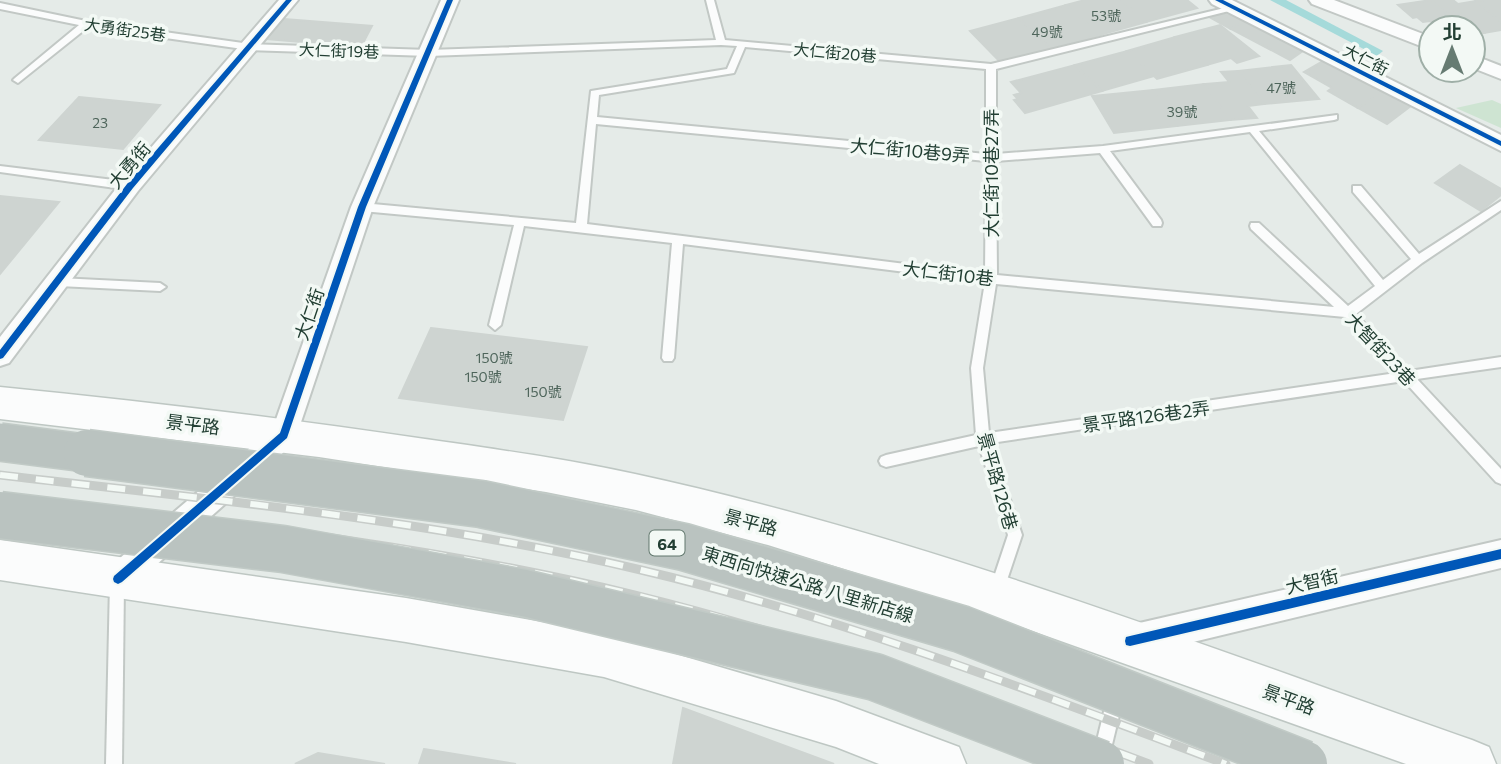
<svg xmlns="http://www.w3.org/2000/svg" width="1501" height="764" viewBox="0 0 1501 764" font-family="Commissioner,'Noto Sans TC',sans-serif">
  <rect width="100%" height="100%" fill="#e5ebe8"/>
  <path fill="#cee4d2" d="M1492,100l9,4v24l-45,-20z"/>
  <path fill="#a5dada" d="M1270,0h16l97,51 -6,5z"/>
  <g fill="#ced4d1" stroke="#ced4d1" stroke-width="2">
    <path d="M1085,0h36l25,22 -46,13 -34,-30z"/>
    <path d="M1121,0h66l10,8 -51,14z"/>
    <path d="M1431,0h22l5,4 18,-3 25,21v8l-17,3 -25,-21 -12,2z"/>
    <path d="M1431,0l16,14 12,-2 25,21 -11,2v-7h-34l-9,-7 -7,1 -6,-5 -4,1 -15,-13z"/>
    <path d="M1501,0v22l-25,-21 9,-1z"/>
    <path d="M1066,5l34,30 -49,14 -32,-31z"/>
    <path d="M1218,14l17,2 9,5 -13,8 -20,-11z"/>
    <path d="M1019,18l32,31 -50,14 -31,-32z"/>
    <path d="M284,19l88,7 -11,21 -96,-8z"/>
    <path d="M1244,21l59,30 -13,9 -59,-31z"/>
    <path d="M1220,25l39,31 -22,7 -6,-5 -24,7 -32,-28z"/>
    <path d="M1175,37l32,28 -50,14 -30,-28z"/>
    <path d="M1127,51l27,25 -52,15 -27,-26z"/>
    <path d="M1325,60l57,31 -24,17 -30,-17 4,-3 -28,-16z"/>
    <path d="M1075,65l27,26 -77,22 -11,-13 4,-1 -4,-4 7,-2 -10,-11z"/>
    <path d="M1291,65l28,34 -55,5 -26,-33z"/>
    <path d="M1238,71l26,33 -16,2 9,12 -27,2 -26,-36 25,-2 -8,-10z"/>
    <path d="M1204,84l26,36 -53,6 -24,-36z"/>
    <path d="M1153,90l24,36 -63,7 -22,-37z"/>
    <path d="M1382,91l29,15 -24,18 -29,-16z"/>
    <path d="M79,97l81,8 -37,44 -84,-9z"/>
    <path d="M1460,165l41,24v6l-20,16 -46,-28z"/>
    <path d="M0,196l59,6 -59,72z"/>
    <path d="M431,328l156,19 -24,73 -164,-22z"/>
    <path d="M683,708l151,56h-161z"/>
    <path d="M424,749l92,15h-97z"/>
    <path d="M318,753l67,11h-90z"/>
  </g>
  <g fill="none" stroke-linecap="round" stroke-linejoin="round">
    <g stroke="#c2c8c5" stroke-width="4">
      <g id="lane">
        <path d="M706,0h8l11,40 266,24 246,-59v4l-241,60v85l107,-8 234,-31v4l-3,1 -75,11 124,149 28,-21 -58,-67v-6h8l58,68 82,-53v9l-79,53 -66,51 53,57 92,-14v10l-84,12 84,90v15l-5,-2 -92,-101 -413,62 31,92 -18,54 -2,5 -5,2 -5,-2 -2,-5 18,-54 -29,-89 -93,21 -5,-2 -2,-4 2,-4 5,-2 90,-20 -5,-67 14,-86 -302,-38 -9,114 -2,3h-8l-2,-3 10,-115 -148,-17 -23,99 -6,5 -6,-5 25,-100 -152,-14 -5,-4 5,-4 214,20 15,-132 136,-22 10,-23 -16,-1 -292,11 -179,-6 -162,-23 -70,56 -5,-3 2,-2 64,-53 -79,-16v-6l86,18 164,23 179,6 287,-10zM745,47l241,22v85l-389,-37 2,-22 135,-22zM596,124l390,37 -1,113 -398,-50zM1250,132l125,154 -27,20 -89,-83h-8l-1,3 1,3 83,78 -337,-32 -1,-114 104,-8 53,73h8l1,-3 -1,-3 -51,-69zM996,284l349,33 51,56 -407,60 -6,-65z"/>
        <path d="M0,166l130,16 5,4 -5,4 -130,-18z"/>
        <path d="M59,278l101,5 6,4 -6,4 -101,-5 -6,-4z"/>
        <path d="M117,576l5,2 2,5 -2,181h-16l4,-181 2,-5z"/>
        <path d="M1115,691l5,3 3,5 -14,58 -2,6h-12l-2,-6 14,-58 3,-5z"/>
      </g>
    </g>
    <g stroke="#c2c8c5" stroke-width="4">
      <g id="street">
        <path d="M279,0h19l-160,191 -129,172 -9,3v-29l122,-156z"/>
        <path d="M441,0h18l-86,207 -79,236 -165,146 -11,5 -11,-5 -4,-10 4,-10 166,-141 78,-221z"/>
        <path d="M1209,0h23l269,135v16l-289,-147z"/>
        <path d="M1309,0h25l97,37v13l-119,-46z"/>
        <path d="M1473,55l28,11v13l-28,-11z"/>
        <path d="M1501,540v28l-366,88 -11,-5 -5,-11 5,-11 11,-5z"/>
      </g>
    </g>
    <g stroke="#bec7c3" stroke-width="3">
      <g id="secondary">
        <path d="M0,387c142,14 283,31 425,52 70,10 141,20 210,35 283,61 564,170 837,266l17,7 7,17h-90l-435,-155 -203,-64 -132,-35 -90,-18 -227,-35 -319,-38z"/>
        <path d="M0,540l406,58 198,35 232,68 123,46 7,17h-87l-43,-17 -232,-70 -198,-35 -406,-62z"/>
      </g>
    </g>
    <use href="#lane" fill="#fbfcfc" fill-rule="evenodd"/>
    <use href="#street" fill="#fbfcfc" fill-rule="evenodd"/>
    <use href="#secondary" fill="#fbfcfc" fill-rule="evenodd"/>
    <g stroke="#c7ccc9" stroke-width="9">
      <g id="rail">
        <path d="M0,475c215,25 431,45 641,95 200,47 393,122 585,194"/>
        <path d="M0,497c213,25 426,47 635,98 175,43 345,105 514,169"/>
      </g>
    </g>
    <use href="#rail" stroke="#f3f9f5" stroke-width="6" stroke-dasharray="18" stroke-linecap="butt"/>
    <g stroke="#c1cac6" stroke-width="40" stroke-linecap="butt">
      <path id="highway-bridge-far1" d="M0,442l101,13"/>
    </g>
    <g stroke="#c1cac6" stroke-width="49" stroke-linecap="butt">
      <g id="highway-bridge">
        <path d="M87,453l394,51 203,43 277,82 343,135"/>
        <path d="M0,515l283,34 241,44 351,84 226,87"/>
      </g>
    </g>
    <use href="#highway-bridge-far1" stroke="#bac3c0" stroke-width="37"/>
    <use href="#highway-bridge" stroke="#bac3c0" stroke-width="46"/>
    <g stroke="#f3f9f5" stroke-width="4">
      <g id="cycleway">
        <path d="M286,0h6l-159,188 -130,170 -3,1v-9l127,-166z"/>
        <path d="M447,0h6l-87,207 -79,231 -165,144 -4,2 -4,-2 -1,-3 1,-3 166,-143 78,-226z"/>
        <path d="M1215,0h8l278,141v5z"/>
        <path d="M1501,549v10l-371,87 -4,-1 -1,-4 1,-4 4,-1z"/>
      </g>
    </g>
    <use href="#cycleway" fill="#0057b8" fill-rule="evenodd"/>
  </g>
  <g text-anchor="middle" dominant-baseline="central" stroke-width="7" stroke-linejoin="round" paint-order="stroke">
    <g font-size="14" fill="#4e655b">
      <text x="1106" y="15">53號</text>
      <text x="1047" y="31">49號</text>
      <text x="1281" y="87">47號</text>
      <text x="1182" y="111">39號</text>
      <text x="100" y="122">23</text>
      <text x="494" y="357">150號</text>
      <text x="483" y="376">150號</text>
      <text x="543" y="391">150號</text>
    </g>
    <g font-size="16" fill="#223f33" stroke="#f3f9f5">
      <text transform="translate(125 29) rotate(8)">大勇街25巷</text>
      <text transform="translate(339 50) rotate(2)">大仁街19巷</text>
      <text transform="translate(835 52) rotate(5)">大仁街20巷</text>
      <text transform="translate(1366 59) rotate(27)">大仁街</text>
    </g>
    <rect fill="#f3f9f5" stroke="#61776d" stroke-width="2" x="649.5" y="530.5" width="35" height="25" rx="5"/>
    <g font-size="16" font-weight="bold" fill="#223f33">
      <text x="667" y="543">64</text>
    </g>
    <g font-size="18" fill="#223f33" stroke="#f3f9f5">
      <text transform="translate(910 150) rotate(5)">大仁街10巷9弄</text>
      <text transform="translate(129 165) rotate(-50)">大勇街</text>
      <text transform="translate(991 173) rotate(-90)">大仁街10巷27弄</text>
      <text transform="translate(948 273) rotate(7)">大仁街10巷</text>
      <text transform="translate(309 314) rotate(-71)">大仁街</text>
      <text transform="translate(1381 349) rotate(47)">大智街23巷</text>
      <text transform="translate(1146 416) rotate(-8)">景平路126巷2弄</text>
      <text transform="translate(193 424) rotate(7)">景平路</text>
      <text transform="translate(998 481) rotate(74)">景平路126巷</text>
      <text transform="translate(751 522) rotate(15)">景平路</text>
      <text transform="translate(1312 581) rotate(-13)">大智街</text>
      <text transform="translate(808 584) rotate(17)">東西向快速公路 八里新店線</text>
      <text transform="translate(1289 699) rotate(20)">景平路</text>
    </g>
  </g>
  <g transform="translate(1452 49)"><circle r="33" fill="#f3f9f5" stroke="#9fafa7" stroke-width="2"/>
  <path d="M0-5L12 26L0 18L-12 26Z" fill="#667b72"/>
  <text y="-10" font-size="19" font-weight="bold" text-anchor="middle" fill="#223f33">北</text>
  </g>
</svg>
